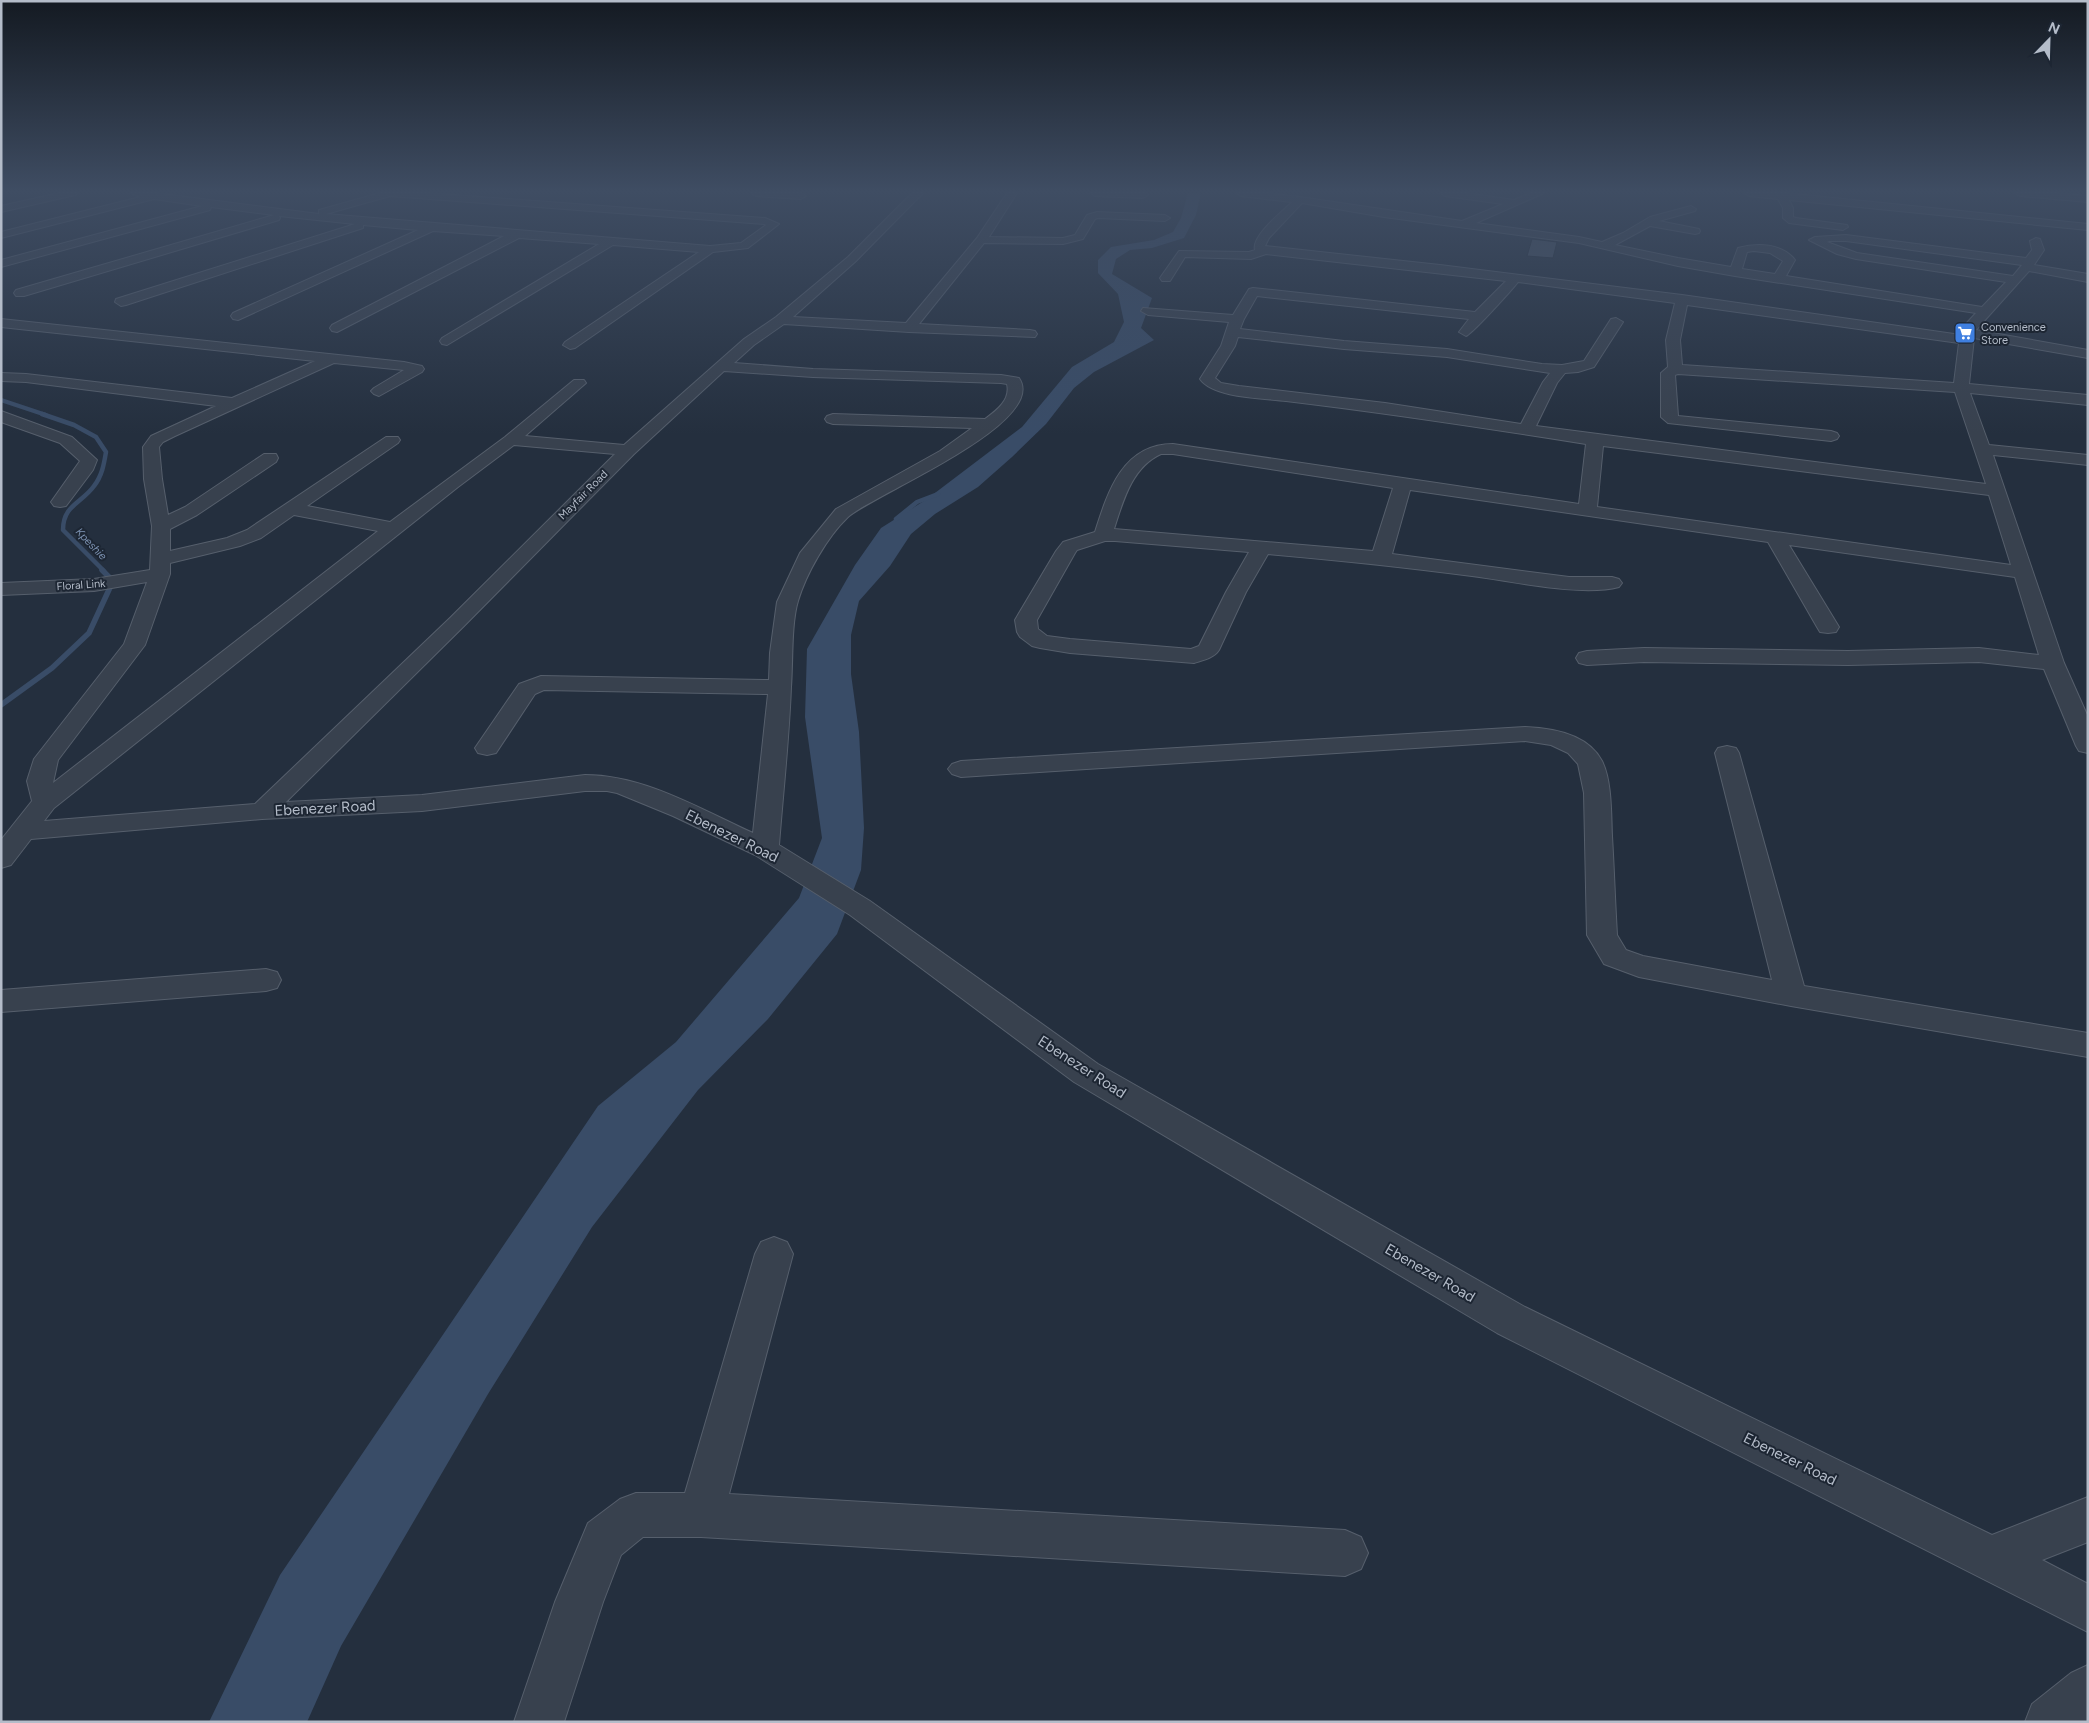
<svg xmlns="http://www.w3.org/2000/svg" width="2089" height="1723" viewBox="0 0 2089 1723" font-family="Figtree,sans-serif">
  <rect width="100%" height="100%" fill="#242f3e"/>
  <path fill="#394c67" d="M1188,193h13l-5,22 -12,23 -32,10 -22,2 -14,9 -4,15 40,24 -11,30 13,12 -60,32 -20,16 -28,36 -34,33 -34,30 -43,27 -24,20 -21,32 -31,35 -8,34v39l8,58 5,96 -3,42 -24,64 -69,85 -70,71 -106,137 -104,167 -147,252 -34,76h-98l71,-147 318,-469 78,-64 123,-144 23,-60 -17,-121 2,-68 48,-84 26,-37 46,-29 95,-72 50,-60 42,-25 10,-20 -6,-28 -20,-21v-13l13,-13 43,-7 19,-8 8,-14z"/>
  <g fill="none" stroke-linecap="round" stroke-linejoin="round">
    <path stroke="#394c67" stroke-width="4" d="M1,400l45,15"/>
    <g stroke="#394c67" stroke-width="4.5">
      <path d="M42,414l32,11 22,12 10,15c-2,12 -4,24 -12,34 -12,17 -31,19 -31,44l41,41"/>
      <path d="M896,519l21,-17 21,-8"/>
    </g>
    <path stroke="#394c67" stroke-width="5.5" d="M1,705l51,-37 37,-35 24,-52 -11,-11"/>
  </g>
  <path fill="#455162" stroke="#1f2835" d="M1532,239l25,3 -4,16 -26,-2z"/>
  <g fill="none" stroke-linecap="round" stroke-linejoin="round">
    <g stroke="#565f6c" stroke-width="2">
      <g id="minor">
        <path d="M59,193h18l-2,2 -74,17v-6z"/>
        <path d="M130,193h25l164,21v-4l61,-17h47l338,25 14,6 -31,24 -35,4 -138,96 -5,1 -7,-4 2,-3 134,-90 -86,-7 -166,100 -5,-1 -2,-3 2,-3 157,-94 -80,-6 -182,94 -5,-1 -2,-3 2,-3 172,-89 -71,-5 -195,89 -5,-1 -2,-3 2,-3 185,-83 -55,-5v3l-237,77 -5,1 -6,-4 1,-3 239,-75 -76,-8 1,2 -1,2 -255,76h-8l-2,-3 2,-3 258,-75 -63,-8 -1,3 -209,57v-7l201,-54 -48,-7 -153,39v-6l139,-35zM390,196l374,28 2,1 -25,18 -31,3 -384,-32z"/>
        <path d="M751,193h50l5,3 -5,3 -45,-3z"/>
        <path d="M912,193h11l-67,68 -63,56 113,6 71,-85 30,-45h10l-28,44 74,1 12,-3 12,-20 10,-3 68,3 5,3 -5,3 -67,-3 -3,1 -12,20 -20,5 -79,-1 -65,81 111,6 5,1 2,3 -2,3 -126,-5 -125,-8 -30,21 -20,18 79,6 188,6 18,3c31,45 -147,117 -171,139 -21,20 -42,57 -50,84 -7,23 -5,62 -7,86 -2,53 -8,106 -12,158l91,56 228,163 427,243 467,228 96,-38v45l-46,18 46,24v48l-591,-299 -423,-251 -224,-167 -95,-60 -82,-39 -56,-23 -10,-2h-22l-163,20 -160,8 -231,20 -20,26 -10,3v-28l31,-39 -5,-20 7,-22 90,-115 23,-62 -53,9 -93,4v-12l93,-4 56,-9 2,-44 -8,-47 -1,-32 8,-11 65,-30 -190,-24 -25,-1v-8l25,1 206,24 83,-37 -314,-34v-8l403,43 18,4 2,3 -2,3 -43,24 -5,-2 -3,-3 3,-3 30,-18 -70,-7 -159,73 -12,6 -4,5 3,32 6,36 17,-8 79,-53h12l2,4 -2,4 -79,53 -27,14v22l57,-13 20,-8 139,-93h12l2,3 -2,3 -91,63 83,16 115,-85 69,-57h10l2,3 -61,53 99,9 120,-106 32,-22 72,-60zM724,371l89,6 188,6 6,1c4,16 -11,27 -22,35l-152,-5 -6,2 -2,3 2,3 6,2 139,4 -32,23 -104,58 -36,44 -23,49 -7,51 -1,27 -228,-4 -22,8 -44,64 3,5 9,2 9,-2 39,-59 9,-4 224,4 -15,139c-53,-24 -109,-58 -168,-58l-163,20 -136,7 178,-176 170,-172zM514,445l101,9 -165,164 -195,186 -211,17 10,-13 404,-321zM294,515l84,16 -325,252 5,-23 87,-115 25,-71v-11l70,-17 21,-8z"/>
        <path d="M1090,193h57l1,2 -5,3 -48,-2z"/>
        <path d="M1236,193h30l34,4 162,24 41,-17 -58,-8 -5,-3h26l48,7 16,-7h14l-68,30 103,14 23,5 21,-9 27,-16 41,-11 5,3 -1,2 -36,10 40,8 1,2 -1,2 -4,1 -45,-8 -35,19 63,13 53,9 7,-19c19,-5 44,-5 57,12l-9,16 196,31 24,-25 -150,-23 -19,-5 -28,-14 6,-3 31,-2 180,23 6,-8 -2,-9 6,-3 4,1 4,11 -10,15 54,9v8l-59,-11 -53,59 112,20v8l-114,-20 -5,46 119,11v10l-118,-12 19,52 99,10v10l-95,-10 71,208 24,54v36l-9,-2 -3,-5 -32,-77 -65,-7 -131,3 -204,-3 -57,3 -8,-2 -3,-5 3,-5 8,-2 57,-3 204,3 131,-3 60,7 -24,-78 -226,-32 50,82 -3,5 -8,1 -8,-1 -3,-5 -49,-85 -358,-52 -18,64 177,23h43l7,2 3,4 -3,4c-38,10 -107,-6 -147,-11 -68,-9 -136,-16 -204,-22l-22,38 -27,58c-5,8 -16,10 -25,13l-124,-10 -30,-5 -8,-2 -12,-9 -3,-5 -2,-12 41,-69 7,-9 32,-10c13,-41 28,-88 78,-88l406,60 7,-60c-100,-16 -200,-31 -300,-43 -23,-3 -73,-3 -86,-22l21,-33 8,-24 -81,-7 -7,-4 2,-3 90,7 16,-26 4,-1 222,24 31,-31 -240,-27 -15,5 -66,-2 -15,24h-8l-2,-3 19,-27 70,1 6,-2c-4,-14 27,-38 37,-48l-51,-6zM1302,203l82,14 195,26 99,23 57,10 241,37 -12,13 -3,9 -279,-40 -242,-30 -175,-19 4,-8zM1829,241h17l176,24 -9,11 -156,-23 -30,-11zM1754,251l16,2 13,8 -8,13 -33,-5 5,-17zM1518,282l157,21 -9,37 2,27 -7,6v44l7,6 163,18 6,-2 2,-3 -2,-3 -6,-2 -153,-15 -3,-41 3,-1 277,18 31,92 -450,-58 21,-43 8,-10 13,-1 16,-5 29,-45 -7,-4 -5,1 -27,42 -22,4 -20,-1 -95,-15 -103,-8 -104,-12 4,-10 13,-23 212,23 -10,13 7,4c5,-1 46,-46 52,-54zM1687,305l272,38 -5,40 -272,-18 -2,-25zM1238,337l106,12 103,8 103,16 -7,9 -22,42 -136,-21 -146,-17 -18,-3 -6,-5 20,-32zM1603,446l386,49 22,70 -414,-58zM1161,454h12l220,34 -20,63 -259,-22c9,-28 18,-62 47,-75zM1105,541h10l134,11 -23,40 -27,54 -8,3 -121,-10 -23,-3 -9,-7 -1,-9 38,-67 2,-3z"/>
        <path d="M1744,193h41l303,31v6l-299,-30 4,8v9l3,1 51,7 1,2 -5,3 -54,-7 -6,-5v-10l-5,-9 -29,-3z"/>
        <path d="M2015,193h39l34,3v6l-68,-6z"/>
        <path d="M1,411l71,26 25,23 -4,10 -27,36 -6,1 -6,-1 -3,-4 29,-41 -20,-18 -59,-21z"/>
        <path d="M1525,727c27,1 63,7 77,34 10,20 9,53 10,75 2,33 3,66 5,99l9,15 17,6 129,24 -57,-227 3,-5 9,-2 9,2 3,5 65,233 284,47v24l-297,-51 -152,-29 -35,-13 -17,-29 -3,-142 -6,-29 -10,-11 -17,-8 -26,-4 -564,36 -9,-3 -4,-5 4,-5 9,-3z"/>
        <path d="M266,969l11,3 4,8 -4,8 -11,3 -265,21v-22z"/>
        <path d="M774,1237l13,5 6,12 -64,240 616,36 16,7 7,16 -7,16 -16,7 -644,-39h-58l-22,18 -18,47 -39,120h-50l41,-120 33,-79 32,-24 16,-6h49l70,-239 6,-12z"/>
      </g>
    </g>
    <g stroke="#565f6c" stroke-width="2">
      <path id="tertiary" d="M2088,1665v57h-63l7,-18 39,-31z"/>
    </g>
    <use href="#minor" fill="#38414e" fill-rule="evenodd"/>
    <use href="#tertiary" fill="#38414e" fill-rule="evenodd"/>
  </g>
  <linearGradient id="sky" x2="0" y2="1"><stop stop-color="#141a22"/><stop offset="0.44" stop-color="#3f4d63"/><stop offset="1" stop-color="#3f4d63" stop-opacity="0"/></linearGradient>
  <rect width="2089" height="434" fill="url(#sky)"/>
  <defs>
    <g id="supermarket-square" transform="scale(1.125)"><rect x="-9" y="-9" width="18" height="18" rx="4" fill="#3f7fe0" stroke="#1d2633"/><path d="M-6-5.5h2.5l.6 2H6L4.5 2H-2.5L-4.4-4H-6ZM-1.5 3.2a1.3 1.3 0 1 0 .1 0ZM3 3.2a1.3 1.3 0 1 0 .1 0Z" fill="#fff"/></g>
  </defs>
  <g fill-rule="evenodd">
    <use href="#supermarket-square" x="1965" y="333"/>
  </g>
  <g text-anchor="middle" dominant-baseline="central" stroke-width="4" stroke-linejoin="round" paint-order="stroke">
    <g font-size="11" fill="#b4bcc9" stroke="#1d2633" text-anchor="start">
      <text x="1981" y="327">Convenience<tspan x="1981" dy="13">Store</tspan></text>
    </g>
    <g font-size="11" fill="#b4bcc9" stroke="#1d2633">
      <text transform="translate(583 495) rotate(-45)">Mayfair Road</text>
      <text transform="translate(81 585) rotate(-4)">Floral Link</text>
    </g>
    <g font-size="11" font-style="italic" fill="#7c92b1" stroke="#1d2633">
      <text transform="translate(91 544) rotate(46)">Kpeshie</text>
    </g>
    <g font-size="15" fill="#b4bcc9" stroke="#1d2633">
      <text transform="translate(325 808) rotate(-3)">Ebenezer Road</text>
      <text transform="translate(732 836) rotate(26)">Ebenezer Road</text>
      <text transform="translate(1082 1067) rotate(33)">Ebenezer Road</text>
      <text transform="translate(1430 1273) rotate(30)">Ebenezer Road</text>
      <text transform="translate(1790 1459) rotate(26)">Ebenezer Road</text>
    </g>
  </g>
  <rect width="2089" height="1723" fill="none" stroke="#b4bcc9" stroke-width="5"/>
  <g transform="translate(2049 40) rotate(23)" stroke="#1d2633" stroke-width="4" paint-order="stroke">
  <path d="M0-4L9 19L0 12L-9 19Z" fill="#b4bcc9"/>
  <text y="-8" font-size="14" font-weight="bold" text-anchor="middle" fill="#b4bcc9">N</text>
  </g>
</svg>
